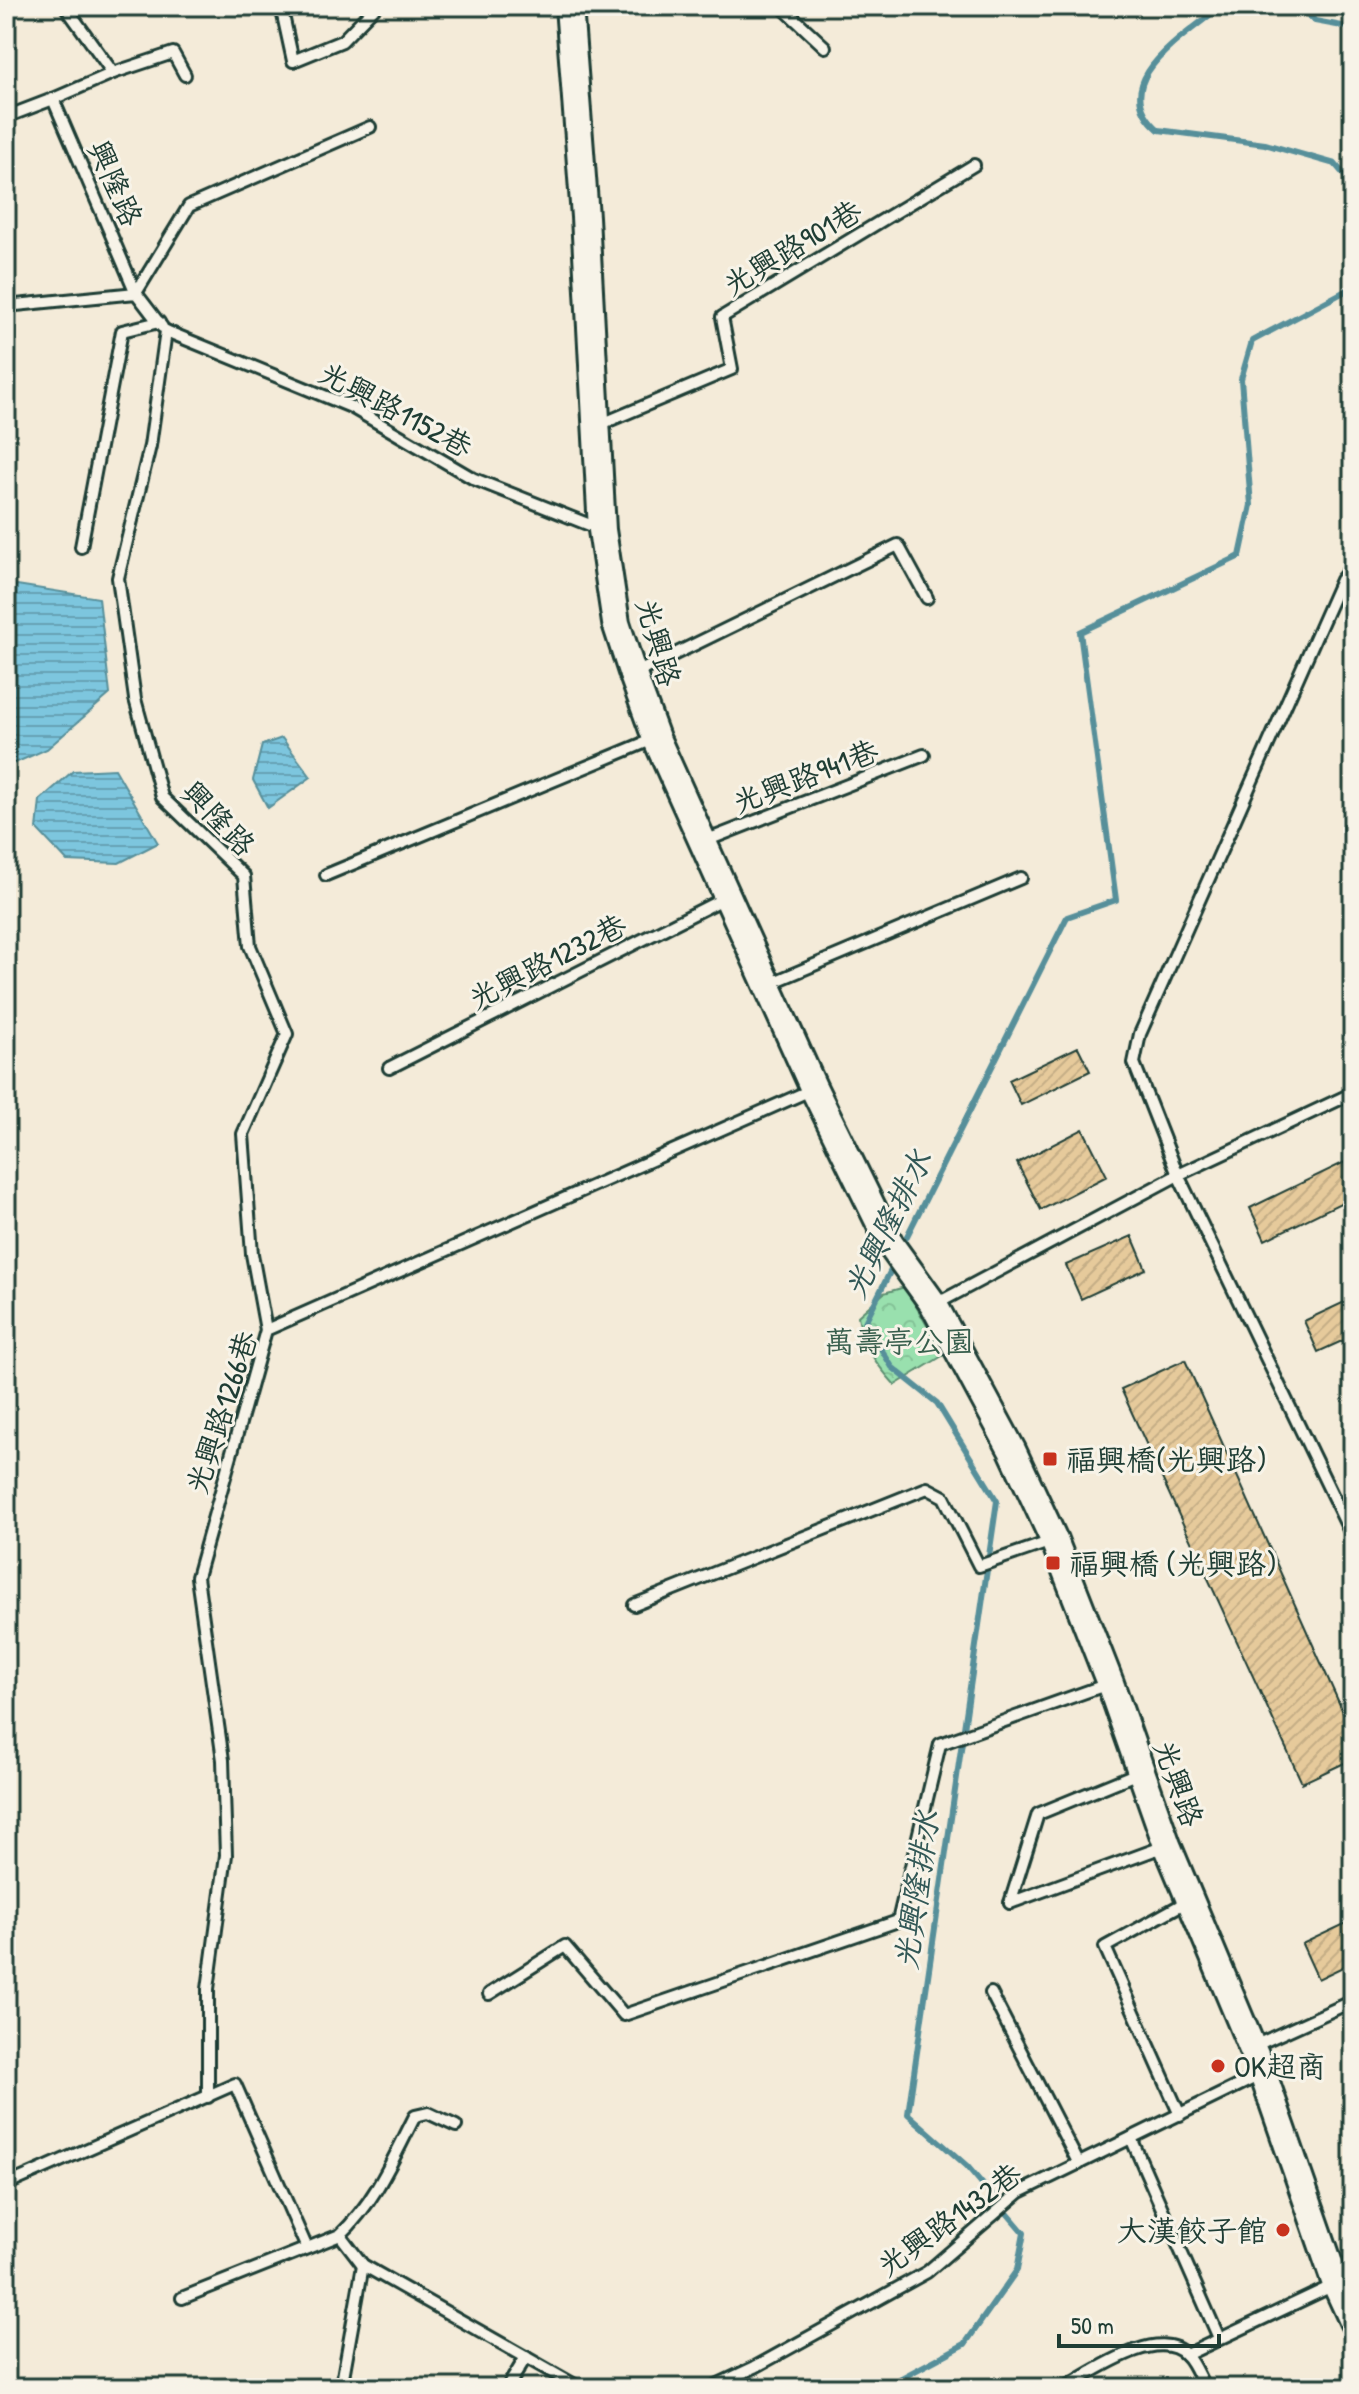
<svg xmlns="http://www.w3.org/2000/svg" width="1359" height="2394" viewBox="0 0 1359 2394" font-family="'Patrick Hand','LXGW WenKai TC',sans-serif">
  <defs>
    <pattern id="park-crowns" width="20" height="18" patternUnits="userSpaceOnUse" patternTransform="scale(2)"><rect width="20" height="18" fill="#99e0ae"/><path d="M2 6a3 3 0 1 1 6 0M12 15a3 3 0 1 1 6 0" fill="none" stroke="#83c196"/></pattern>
    <pattern id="water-rules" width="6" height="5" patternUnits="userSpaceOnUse" patternTransform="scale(2)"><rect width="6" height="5" fill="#7dc6de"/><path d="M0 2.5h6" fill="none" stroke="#66a2b5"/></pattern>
    <pattern id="building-hatch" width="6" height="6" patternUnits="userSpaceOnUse" patternTransform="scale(2)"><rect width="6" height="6" fill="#e6ca9b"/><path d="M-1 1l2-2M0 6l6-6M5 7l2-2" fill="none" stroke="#c5ae86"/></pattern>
  </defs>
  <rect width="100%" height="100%" fill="#f4ebd9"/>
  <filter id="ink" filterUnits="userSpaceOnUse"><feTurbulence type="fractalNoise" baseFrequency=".0125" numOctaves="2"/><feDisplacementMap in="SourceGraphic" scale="16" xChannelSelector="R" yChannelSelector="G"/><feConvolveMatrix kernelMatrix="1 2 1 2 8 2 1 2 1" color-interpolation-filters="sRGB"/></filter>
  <g filter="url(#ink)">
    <path fill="url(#park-crowns)" stroke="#5c8e71" stroke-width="2" d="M905,1287l39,68 -49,30c-20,-22 -32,-39 -37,-69l26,-23z"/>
    <g fill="url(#water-rules)" stroke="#578f9a" stroke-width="2">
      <path d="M17,585l82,13 11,96 -63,55 -41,18v-177z"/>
      <path d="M282,738l29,39 -43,31 -15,-28 9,-35z"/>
      <path d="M115,769l43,74 -39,20 -52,-2 -30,-32 3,-29 33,-29z"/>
    </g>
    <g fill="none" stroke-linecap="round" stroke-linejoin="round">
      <g stroke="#578f9a" stroke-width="6">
        <path d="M1221,6c-35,30 -118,76 -62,124l106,14 70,20 18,21"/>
        <path d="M1299,6l16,15 38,7"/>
        <path d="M901,1248l166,-331 49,-17 -36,-268 160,-76 11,-51 -10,-126 11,-38 101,-54"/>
        <path d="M883,2388l82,-44 52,-74 7,-37 -57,-67 -59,-52 89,-613 -60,-98 -45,-36 -27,-45 30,-60"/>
      </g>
    </g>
    <g fill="url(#building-hatch)" stroke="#1f3d34" stroke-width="2">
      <path d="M1078,1047l12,24 -69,34 -12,-25z"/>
      <path d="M1083,1129l24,47 -66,34 -24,-47z"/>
      <path d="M1353,1158v39l-88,43 -15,-32z"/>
      <path d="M1132,1236l14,33 -65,30 -15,-34z"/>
      <path d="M1353,1298v38l-35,16 -14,-31z"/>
      <path d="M1185,1360l168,374v25l-51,24 -181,-394z"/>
      <path d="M1353,1920v42l-35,17 -16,-35z"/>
    </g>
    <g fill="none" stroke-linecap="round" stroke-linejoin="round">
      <g stroke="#1f3d34" stroke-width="16">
        <g id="service">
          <path d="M65,6l48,67 -60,26 83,194"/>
          <path d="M281,6l12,55 49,-20 34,-35"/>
          <path d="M781,6l44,41"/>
          <path d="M113,73l60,-20 12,22"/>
          <path d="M6,117l47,-18"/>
          <path d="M136,293l53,-87 181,-79"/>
          <path d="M6,306l130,-13 26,34"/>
          <path d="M166,331l-16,115 -32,132 17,121 27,98 82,79 6,70 37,88 -44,100 9,120 14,76"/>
          <path d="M166,331l185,76 123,72 126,50"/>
          <path d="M599,425l133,-56 -10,-52 252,-152"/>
          <path d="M81,547l41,-216 37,-9"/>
          <path d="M1353,566l-12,14 -201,454 -6,29 44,112 175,363"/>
          <path d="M634,674l264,-129 29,53"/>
          <path d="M705,841l219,-86"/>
          <path d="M326,875l330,-137"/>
          <path d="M769,984l252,-106"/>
          <path d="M389,1068l338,-171"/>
          <path d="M936,1304l242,-129 175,-82"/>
          <path d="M634,1605l293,-117 17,9 35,69 73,-25"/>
          <path d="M1010,1903l28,-89 100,-41"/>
          <path d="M1010,1903l155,-57"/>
          <path d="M991,1993l88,171"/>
          <path d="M489,1994l76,-48 59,69 274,-94 42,-177 168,-60"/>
          <path d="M1254,2046l99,-45"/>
          <path d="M208,2097v-108l18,-134 -3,-95 -26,-183 69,-247 547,-241"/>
          <path d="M1180,2115l-75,-168 83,-46"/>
          <path d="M1131,2138l88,200"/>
          <path d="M6,2185l229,-101 71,162"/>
          <path d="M340,2235l23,30 217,123"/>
          <path d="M182,2298l158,-63c35,-33 53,-76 75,-119l13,-3 28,13"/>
          <path d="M1186,2355l148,-70"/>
          <path d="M341,2388l22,-123"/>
          <path d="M507,2388l19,-31"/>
          <path d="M710,2388l45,-21 172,-95 93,-80 242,-118"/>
          <path d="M1064,2388c28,-15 94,-63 122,-33 8,8 13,23 19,33"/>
        </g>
      </g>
      <g stroke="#1f3d34" stroke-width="32">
        <path id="secondary" d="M569,6l16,211 17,313 14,93 17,52 23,63 158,351 76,155 44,61 78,145 42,90 56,143 57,162 96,229 73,210 17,37"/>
      </g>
      <use href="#service" stroke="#f7f3e8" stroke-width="10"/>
      <use href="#secondary" stroke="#f7f3e8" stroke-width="26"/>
    </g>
  </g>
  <g fill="#c8321e" stroke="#f7f3e8" stroke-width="3">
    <rect x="1042" y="1451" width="16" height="16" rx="4"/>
    <rect x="1045" y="1555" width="16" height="16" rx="4"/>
    <circle cx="1218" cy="2066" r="8"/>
    <circle cx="1283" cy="2230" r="8"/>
  </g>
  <g text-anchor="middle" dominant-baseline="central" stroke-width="6" stroke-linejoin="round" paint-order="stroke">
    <g font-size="30" fill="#1f3d34" stroke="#f7f3e8">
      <text transform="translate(116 183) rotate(66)">興隆路</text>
      <text transform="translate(792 247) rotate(-31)">光興路901巷</text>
      <text transform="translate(396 409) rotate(28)">光興路1152巷</text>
      <text transform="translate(659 642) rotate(74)">光興路</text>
      <text transform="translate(805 776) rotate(-21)">光興路941巷</text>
      <text transform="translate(219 818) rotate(46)">興隆路</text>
      <text transform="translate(547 961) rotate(-27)">光興路1232巷</text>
      <text transform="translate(221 1412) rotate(-72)">光興路1266巷</text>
      <text transform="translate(1179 1783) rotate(70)">光興路</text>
      <text transform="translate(949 2219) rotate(-36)">光興路1432巷</text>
    </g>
    <g font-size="30" fill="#375e4c" stroke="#f7f3e8">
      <text x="899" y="1341">萬壽亭公園</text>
    </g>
    <g font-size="30" fill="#1f3d34" stroke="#f7f3e8" text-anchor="start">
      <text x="1066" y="1459">福興橋(光興路)</text>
      <text x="1069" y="1563">福興橋 (光興路)</text>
      <text x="1234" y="2066">OK超商</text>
      <text x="1267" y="2230" text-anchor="end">大漢餃子館</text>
    </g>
    <g font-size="32" font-style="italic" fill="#325856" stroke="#f7f3e8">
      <text transform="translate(887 1224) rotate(-64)">光興隆排水</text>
      <text transform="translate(916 1890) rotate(-82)">光興隆排水</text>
    </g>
  </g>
  <rect width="1359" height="2394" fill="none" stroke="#f7f3e8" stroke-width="32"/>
  <rect x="16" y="16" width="1327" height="2362" fill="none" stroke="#1f3d34" stroke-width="3" filter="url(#ink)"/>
  <path d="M1059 2334v12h160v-12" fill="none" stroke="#1f3d34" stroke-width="4"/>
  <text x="1071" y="2334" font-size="24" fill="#1f3d34" stroke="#f7f3e8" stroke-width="6" paint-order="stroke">50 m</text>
</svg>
